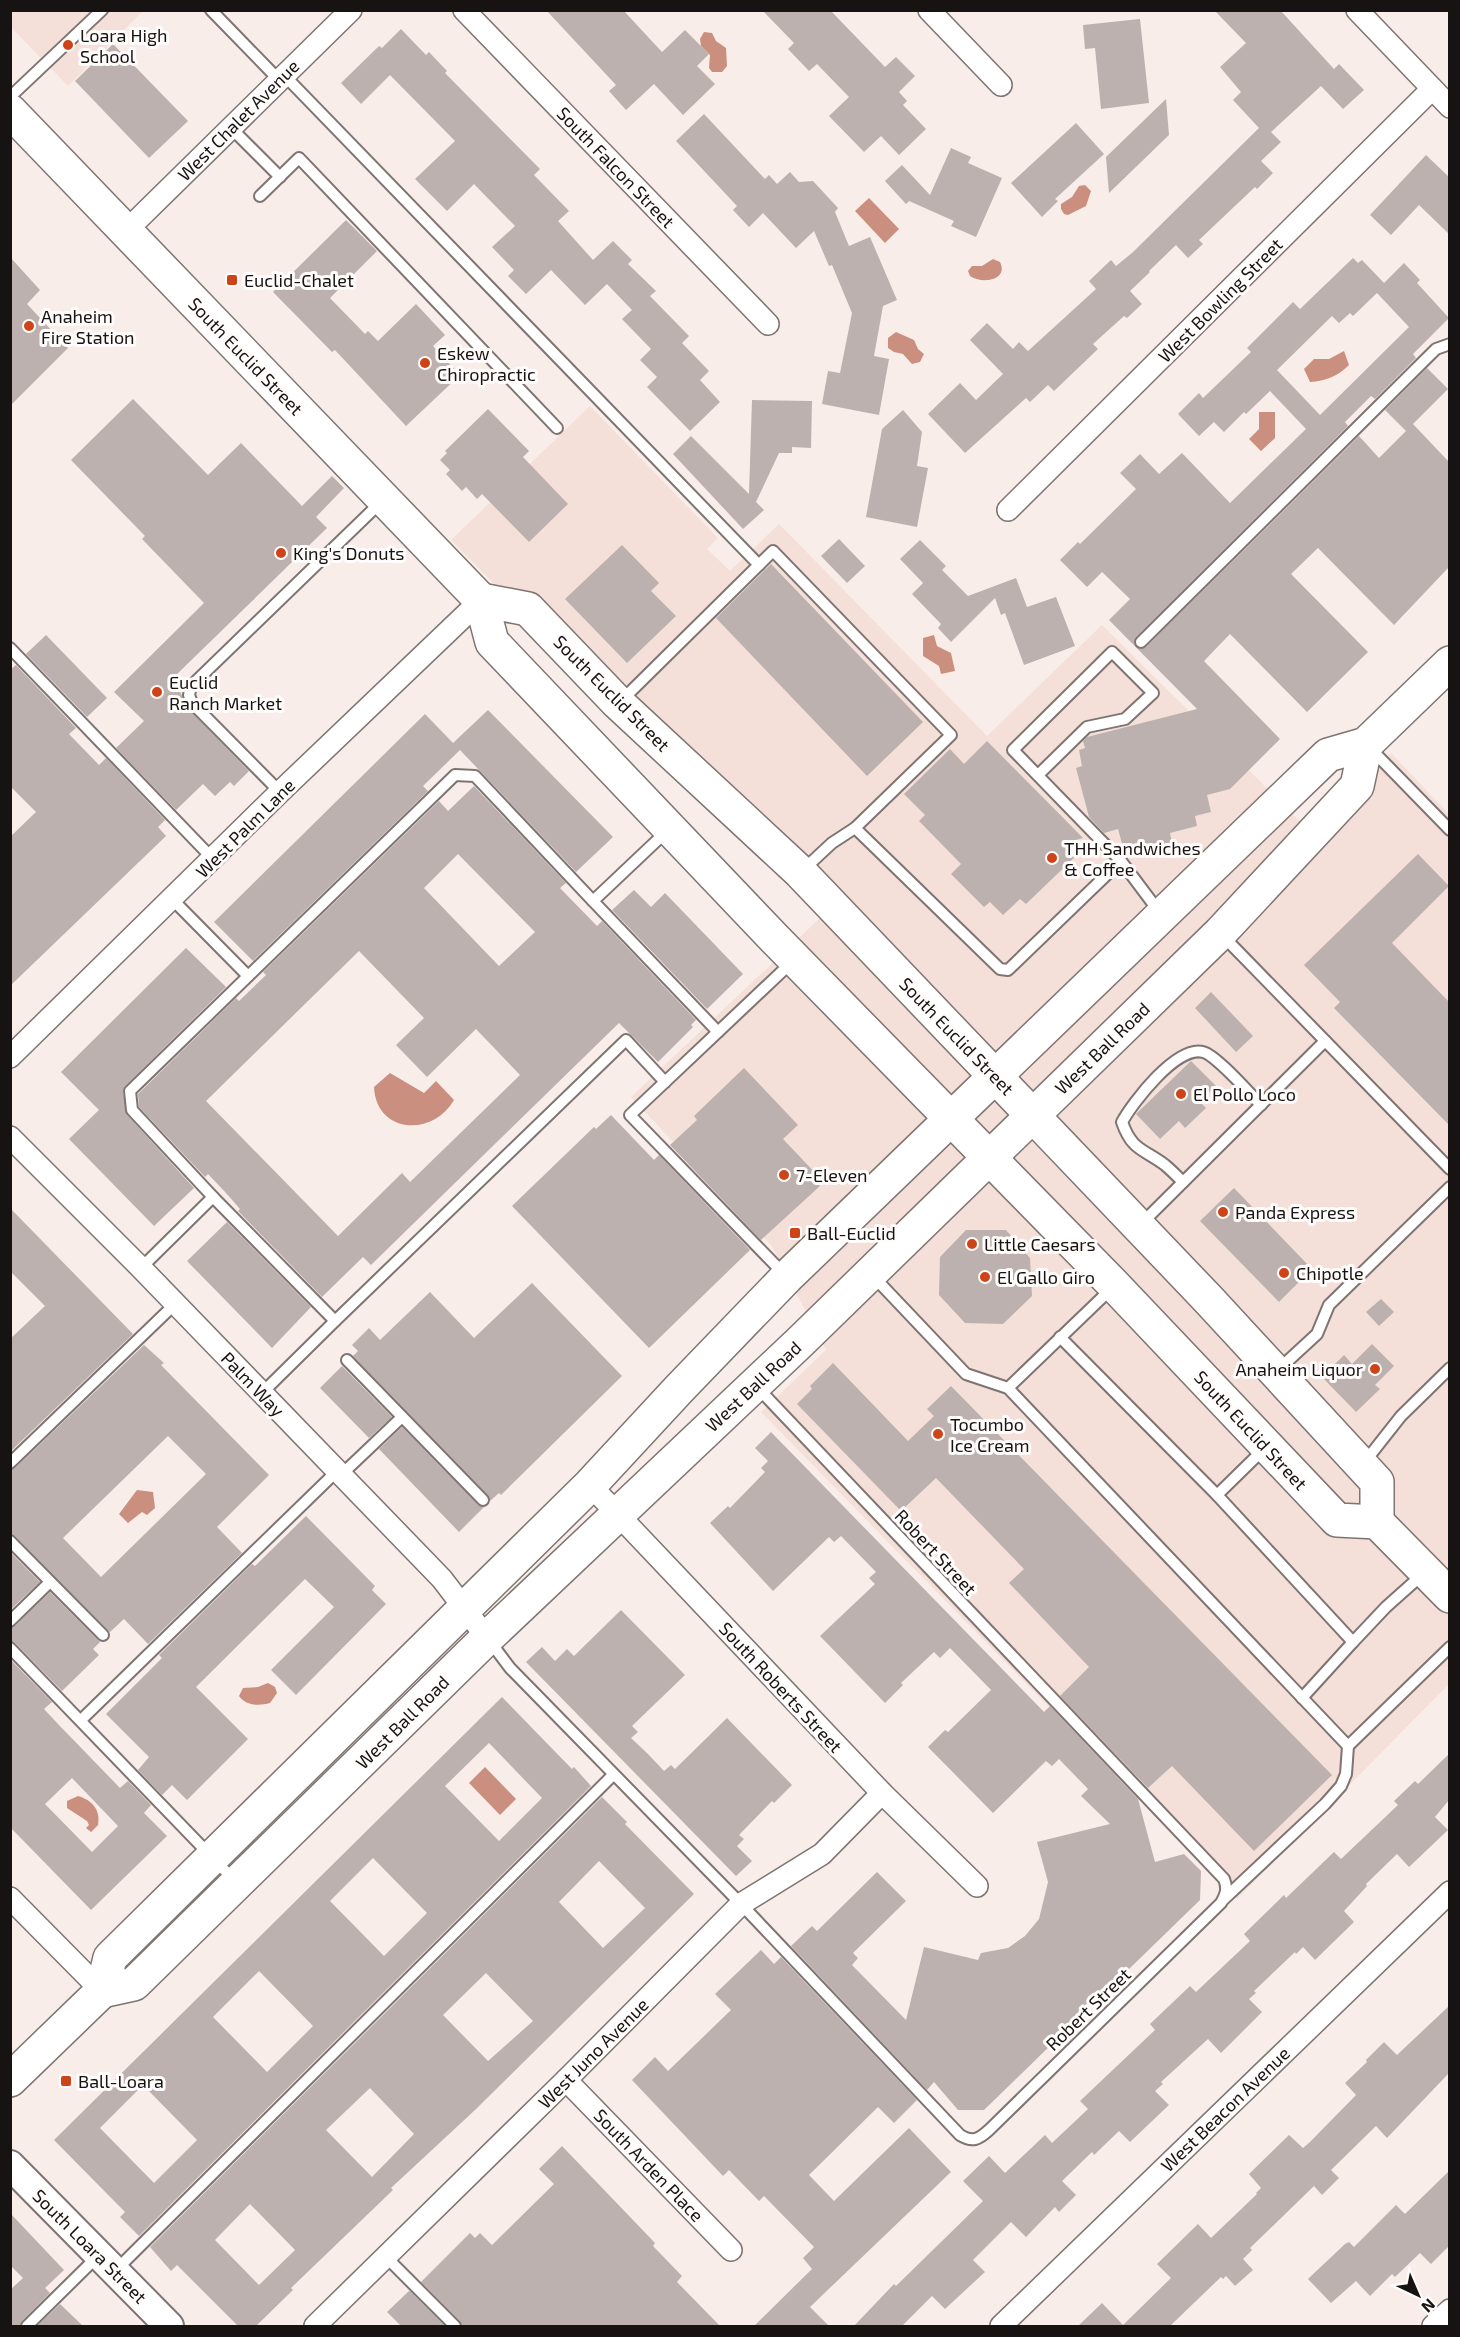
<svg xmlns="http://www.w3.org/2000/svg" width="1460" height="2337" viewBox="0 0 1460 2337" font-family="'Exo 2',sans-serif">
  <rect width="100%" height="100%" fill="#f9ede9"/>
  <g fill="#f4dfd9">
    <path d="M11,11h132l-75,75 -57,-59z"/>
    <path d="M590,406l128,132 -11,11 23,22 49,-47 208,212 115,-111 208,206 81,-78 58,61v870l-212,215 -476,-487 65,-62 -55,-105 -140,-148 190,-180 -370,-377z"/>
  </g>
  <g fill="#ca8f7f">
    <path d="M704,32l8,1 4,8 10,7 1,18 -5,6h-10l-3,-4 1,-13 -9,-9 -1,-7z"/>
    <path d="M1085,185l6,6 -5,15 -18,9 -4,-1 -3,-5v-5l11,-7 7,-11z"/>
    <path d="M869,198l30,31 -14,14 -30,-32z"/>
    <path d="M993,259l7,3c9,19 -19,22 -30,14l-2,-5 4,-5h10z"/>
    <path d="M896,332l18,8 4,9 6,5 -4,8 -8,2 -9,-10 -9,-2 -6,-4v-10z"/>
    <path d="M1344,351l5,14c-11,11 -23,16 -39,17l-6,-13 10,-10h15z"/>
    <path d="M1259,412h16v26l-14,13 -12,-12 10,-10z"/>
    <path d="M934,635l3,11 14,7 4,18 -14,3 -2,-8 -16,-10v-18z"/>
    <path d="M390,1073l34,20 12,-12 18,19c-22,38 -78,33 -80,-13z"/>
    <path d="M137,1490l16,2 2,16 -8,7 -5,-3 -14,11 -9,-9z"/>
    <path d="M268,1683l7,4 2,6 -7,10c-11,3 -24,3 -31,-7l4,-8 15,-1z"/>
    <path d="M485,1767l31,32 -16,16 -31,-32z"/>
    <path d="M78,1796c14,4 23,14 20,29l-7,7 -5,-4 3,-3 -2,-4 -20,-13v-7z"/>
  </g>
  <g fill="#bcb1ae" fill-rule="evenodd">
    <path d="M546,10h77l39,42 23,-22 24,24 -12,12 18,18 -32,31 -29,-31 -28,26 -17,-19 7,-6z"/>
    <path d="M762,10h68l55,57 11,-10 19,19 -16,16 8,9 -4,4 23,24 -27,26 -18,-19 -17,16 -35,-36 20,-19 -32,-33 -8,7 -21,-22 6,-6z"/>
    <path d="M1214,10h66l54,59 5,-5 25,26 -21,19 -22,-23 -50,46 10,10 -20,19 12,12 -16,16 -2,-2 -56,53 4,4 -15,14 -12,-13 -27,26 1,1 -20,19 12,13 -15,14 -3,-2 -31,28 5,5 -44,42 -6,-6 -18,17 -4,-4 -61,55 -37,-39 32,-31 16,17 27,-26 -33,-34 17,-17 26,26 6,-7 9,9 68,-62 -7,-8 22,-21 5,6 16,-13 127,-125 -26,-28 8,-8 -21,-25 26,-24z"/>
    <path d="M1140,19l9,84 -48,6 -6,-61 -10,1 -2,-24z"/>
    <path d="M401,29l25,26 3,-3 18,19 -2,2 95,96 -6,6 35,36 -11,10 35,39 20,-19 19,19 -4,4 28,27 -6,5 39,40 -7,7 27,28 -9,9 20,22 -30,29 -43,-44 10,-10 -17,-17 11,-11 -29,-30 10,-9 -25,-26 -22,21 -34,-35 -25,24 -18,-18 6,-6 -22,-23 23,-21 -41,-42 -27,27 -32,-32 40,-38 -65,-66 -29,29 -20,-21 38,-37 3,2z"/>
    <path d="M113,44l75,77 -39,37 -74,-77z"/>
    <path d="M1166,99l3,36 -60,58 -3,-36z"/>
    <path d="M704,114l61,65 4,-4 8,9 13,-12 9,10 14,-1 25,27 -3,4 14,34 21,-9 27,63 -14,6 -9,50 15,3 -10,56 -57,-11 6,-33 12,2 12,-60 -20,-48 -3,1 -15,-35 -18,17 -33,-35 -14,14 -16,-17 4,-4 -61,-65z"/>
    <path d="M1076,123l28,31 -49,45 3,2 -16,16 -31,-34z"/>
    <path d="M951,148l20,9 -3,6 34,15 -26,59 -25,-11 3,-5 -45,-20 -3,3 -21,-23 17,-16 28,30z"/>
    <path d="M1426,155l23,22v57l-30,-29 -28,30 -21,-20z"/>
    <path d="M346,220l31,31 -47,47 35,36 3,-3 10,10 38,-37 29,31 -12,11 27,29 -54,51 -71,-76 -3,2 -59,-60z"/>
    <path d="M10,257l30,33 -13,14 41,44 -58,58z"/>
    <path d="M1353,258l5,5 4,-3 22,23 20,-20 16,17 -3,3 32,35 -36,36 3,4 -41,41 -4,-3 -26,26 3,4 -212,211 -2,7 6,5 6,-2 213,-211 20,22 27,-27 -21,-21 42,-42 21,21 -35,35 36,38v105l-55,58 -76,-77 -27,26 77,78 -61,60 -77,-78 -26,27 76,78 -50,50 -23,6 4,17 -16,4 2,10 -27,7 3,15 -38,9 -4,-13 -8,3 -5,-18 -14,4 -15,-16 -13,-49 6,-2 -3,-16 6,-2 -2,-7 4,-4 110,-28 -88,-89 21,-21 -28,-27 -15,15 -27,-27 18,-18 2,2 56,-55 -16,-16 20,-19 19,20 23,-21 48,50 76,-74 -36,-38 -24,23 -2,-2 -20,20 -10,-10 -15,14 -21,-22 21,-21 4,5 48,-46 -4,-4 46,-46 7,7zM1377,293l32,34 -89,88 -43,-45 55,-54 7,7 11,-10 3,3z"/>
    <path d="M133,399l75,76 33,-32 61,63 30,-30 12,12 -28,29 11,11 -153,149 13,31 62,63 -15,15 -4,-4 -15,14 -12,-12 -27,26 -60,-62 28,-27 -30,-29 90,-89 -62,-64 3,-3 -74,-76z"/>
    <path d="M752,400l60,1 -1,47 -19,-1v6h-13l-23,49 8,8 -21,19 -70,-75 18,-18 58,58z"/>
    <path d="M488,409l41,42 -6,6 45,47 -39,38 -47,-48 -5,5 -11,-12 -4,4 -16,-17 4,-4 -10,-10 7,-7 -2,-2z"/>
    <path d="M903,410l19,22 -5,34 11,2 -11,59 -51,-10 16,-88z"/>
    <path d="M839,539l26,27 -18,17 -26,-27z"/>
    <path d="M920,540l26,26 -4,4 26,26 48,-18 11,29 29,-10 19,49 -51,19 -19,-52 -4,2 -6,-17 -44,44 -13,-14 3,-4 -29,-30 11,-11 -23,-24z"/>
    <path d="M622,545l37,38 -8,8 25,25 -49,47 -62,-64z"/>
    <path d="M771,564l152,158 -56,54 -151,-158z"/>
    <path d="M46,635l61,63 -20,19 -61,-63z"/>
    <path d="M16,665l60,63 -7,6 30,31 7,-7 59,62 -7,7 8,9 -156,150v-149l26,-25 -26,-26v-116z"/>
    <path d="M488,710l125,127 -37,35 -116,-122 -37,36 5,5 -175,170 -39,-39 211,-208 28,29z"/>
    <path d="M987,741l96,97 -18,5 12,12 -51,49 -6,-5 -17,16 -13,-13 -6,5 -33,-33 10,-10 -42,-43 6,-6 -21,-21 46,-45 14,15z"/>
    <path d="M474,786l92,97 -6,5 37,38 5,-5 94,99 -5,5 2,2 -35,35 -39,-39 -248,242 -8,-8 -41,40 -84,-86 2,-2 -14,-16 -18,-19 -3,3 -66,-70 -1,-13 98,-96 3,3 27,-26 -3,-3 176,-171 9,10zM458,854l77,78 -36,34 -75,-78zM359,951l65,67 -28,27 31,32 49,-48 44,46 -110,107 -8,-9 -64,63 -132,-135z"/>
    <path d="M1418,854l31,32 -57,57 57,59v123l-115,-117 6,-6 -36,-37z"/>
    <path d="M634,890l17,17 14,-14 78,81 -36,35 -95,-99z"/>
    <path d="M186,948l40,39 -101,99 -2,5 4,24 67,73 -40,38 -85,-87 30,-29 -38,-38z"/>
    <path d="M1211,992l42,44 -17,16 -41,-44z"/>
    <path d="M1191,1061l25,25 -17,15 7,7 -21,20 -6,-7 -19,18 -24,-25z"/>
    <path d="M744,1068l54,57 -15,14 37,39 -4,4 4,4 -59,54 -91,-95 27,-25 -3,-4z"/>
    <path d="M611,1115l43,45 5,-5 91,95 -101,98 -137,-142 82,-79 2,2z"/>
    <path d="M1234,1188l78,81 -33,33 -79,-81z"/>
    <path d="M10,1208l123,126 -123,118v-113l35,-33 -35,-35z"/>
    <path d="M227,1222l84,85 -39,41 -85,-87z"/>
    <path d="M966,1230h40l24,28 2,38 -29,28 -38,-1 -26,-28 1,-38z"/>
    <path d="M532,1283l90,93 -121,119 -2,-2 -9,8 -2,-6 -135,-139 5,-5 -6,-6 17,-17 11,12 50,-48 44,46z"/>
    <path d="M1381,1299l13,13 -15,14 -13,-14z"/>
    <path d="M1372,1344l22,22 -19,19 5,4 -24,23 -34,-35 22,-22 8,9z"/>
    <path d="M144,1345l20,18 -3,2 108,110 -52,52 25,26 -94,91 -24,-25 -14,13 -95,-96 -5,-2v-64l5,-2zM168,1436l38,38 -105,103 -38,-39z"/>
    <path d="M833,1363l75,78 26,-25 -7,-7 24,-23 381,389 -78,76 -82,-85 -24,22 -88,-92 29,-29 -80,-84 15,-14 -88,-91 -35,33 -104,-107 15,-15 -2,-3z"/>
    <path d="M342,1366l50,51 -23,21 -49,-50z"/>
    <path d="M402,1427l76,78 6,2 -25,25 -80,-83z"/>
    <path d="M771,1432l273,280 6,-6 88,93 17,63 29,-8 17,17 -1,29 -216,210h-26l-24,-28 -7,8 -136,-144 21,-20 5,5 60,-59 29,29 -53,52 5,5 -6,7 54,55 18,-73 54,13 3,-7 27,-5 17,-12 14,-17 9,-37 -11,-40 73,-18 -29,-28 7,-7 -29,-30 -7,7 -6,-5 -53,52 -65,-66 17,-17 3,2 43,-42 -41,-42 -10,10 -6,-6 -33,31 2,2 -18,18 -65,-67 55,-52 -6,-6 7,-6 -35,-36 -7,6 -5,-5 -56,54 -63,-68 18,-17 2,2 35,-36 -4,-4 7,-7 -13,-13z"/>
    <path d="M306,1516l69,70 -3,4 14,14 -90,91 -25,-25 63,-63 -29,-28 -109,108 52,52 -61,61 -15,-15 -10,10 -24,-25 11,-13 -43,-43 56,-56 -3,-3 93,-91 3,2z"/>
    <path d="M10,1552l30,30 -30,28z"/>
    <path d="M50,1592l50,50 -7,7 6,6 -37,36 -47,-48 -5,-2v-13l5,-2z"/>
    <path d="M621,1610l64,65 -53,51 6,6 -7,6 17,16 16,17 7,-6 4,4 52,-51 65,67 -18,18 -2,-2 -33,34 5,4 -7,7 15,15 -16,15 -210,-214 16,-15 13,14 12,-12 7,7z"/>
    <path d="M10,1659l42,43 -8,7 14,15 62,64 8,-7 23,24 -7,8 23,23 -76,74 -81,-83zM72,1778l46,48 -26,26 -47,-48z"/>
    <path d="M502,1697l70,72 2,-2 17,19 -452,450 -19,-19 5,-5 -71,-72zM489,1743l53,55 -43,43 -54,-55zM373,1858l54,55 -43,43 -54,-55zM259,1971l54,55 -46,46 -54,-55zM143,2085l54,55 -43,43 -54,-55z"/>
    <path d="M1449,1754v46l-14,17 13,13 -39,37 -12,-13 -31,30 1,2 -23,25 10,11 -39,38 -12,-13 -7,7 -1,-2 -41,39 2,2 -7,6 13,13 -41,41 -13,-14 -47,43 2,2 -8,7 14,14 -39,37 -11,-11 -25,24 -2,-3 -30,29 14,14 -17,17 -4,-5 -29,30 -15,-15 -38,38 12,12 -40,37 -13,-13 -30,30h-48l40,-42 2,2 87,-85 -20,-20 26,-25 16,17 40,-38 7,8 36,-34 -8,-8 75,-71 -5,-6 40,-38 6,6 54,-51 -6,-7 40,-39 2,3 48,-46 7,7 57,-54 -4,-4 21,-20 3,3z"/>
    <path d="M602,1797l25,25 -2,2 69,70 -219,216 -84,78 2,2 -102,98 2,2 -37,36h-18l-61,-61 -6,6 -21,-24zM599,1861l46,47 -42,40 -44,-46zM486,1973l47,48 -45,40 -45,-46zM370,2088l44,46 -42,43 -46,-47zM250,2204l45,46 -36,35 -44,-45z"/>
    <path d="M761,1950l13,14 7,-7 136,143 -23,23 -16,-16 -69,68 25,26 75,-73 42,44 -141,135 19,19h-75l58,-57 -9,-11 11,-11 -50,-51 -5,5 -30,-31 -6,6 -91,-96 23,-23 13,14 63,-61 -16,-16z"/>
    <path d="M1449,2006v67l-62,65 -11,-12 -45,44 8,8 -17,17 -8,-9 -64,62 2,2 -9,9 10,11 -18,16 -9,-10 -3,3 -2,-2 -51,49h-92l24,-23 21,22 48,-47 -14,-14 41,-40 13,14 46,-44 -1,-1 5,-5 -12,-14 40,-39 14,13 7,-6 46,-47 -11,-12 22,-21 -1,-2 18,-18 13,13z"/>
    <path d="M562,2146l93,97 -2,3 29,30 -5,6 43,44h-258l-2,-5 -39,-39 49,-49 5,5 5,-5 12,12 62,-61 -15,-15z"/>
    <path d="M1449,2171v75l-18,18 -11,-11 -25,24 -3,-3 -22,22 -14,-15 -25,22 -23,-24 37,-35 4,-2 5,5 42,-42 9,9z"/>
    <path d="M10,2213l54,57 -19,18 5,5 -28,28 -2,5h-10v-36l13,-12 -13,-13z"/>
    <path d="M409,2291l2,1 34,34h-44l-14,-14z"/>
    <path d="M60,2304l23,22h-46z"/>
  </g>
  <g fill="none" stroke-linecap="round" stroke-linejoin="round">
    <g stroke="#7e7471" stroke-width="14">
      <g id="lane">
        <path d="M211,10l68,70"/>
        <path d="M284,75l475,490"/>
        <path d="M10,97l92,-87"/>
        <path d="M231,128l49,49"/>
        <path d="M260,196l39,-38 258,270"/>
        <path d="M1141,642l295,-293 14,-5"/>
        <path d="M10,648l203,211"/>
        <path d="M621,701l152,-150 178,184 -96,93"/>
        <path d="M1371,749l79,81"/>
        <path d="M1038,775l49,-48 38,-8 28,-26 -41,-41 -99,98 108,111"/>
        <path d="M280,792l-88,-89 -3,-8 2,-9 191,-185"/>
        <path d="M803,870l29,-27 23,-15 145,141 8,1 113,-109 39,52"/>
        <path d="M172,899l76,77"/>
        <path d="M593,901l125,131"/>
        <path d="M1222,935l228,234"/>
        <path d="M665,1082l-35,33 155,160"/>
        <path d="M1183,1182c-6,-6 -12,-12 -18,-17 -21,-16 -33,-14 -43,-43 11,-20 55,-77 81,-70 13,3 46,41 58,53"/>
        <path d="M213,1197l-81,-87 -2,-19 325,-316 20,1 118,125 74,-70"/>
        <path d="M1140,1225l185,-184"/>
        <path d="M141,1268l72,-71 122,124 291,-281 39,42 128,-121"/>
        <path d="M873,1276l93,98 42,14 340,358 102,-99"/>
        <path d="M1060,1337l157,158 47,-46"/>
        <path d="M347,1360l136,140"/>
        <path d="M1279,1369l38,-35 12,-29 121,-118"/>
        <path d="M1008,1388l103,-99"/>
        <path d="M262,1393l73,-72"/>
        <path d="M10,1463l165,-159"/>
        <path d="M1364,1463l37,-47 49,-48"/>
        <path d="M341,1475l61,-58"/>
        <path d="M1217,1495l136,147 33,-35 37,-33"/>
        <path d="M10,1541l93,94"/>
        <path d="M10,1621l40,-39"/>
        <path d="M489,1640l21,28 231,236 219,231c13,8 19,4 29,-5l232,-227c5,-9 7,-14 3,-24l-467,-492"/>
        <path d="M10,1648l225,233"/>
        <path d="M1302,1698l51,-56"/>
        <path d="M81,1720l256,-249"/>
        <path d="M1224,1899l101,-95 16,-18 5,-12 2,-28"/>
        <path d="M385,2256l70,70"/>
        <path d="M116,2270l497,-495"/>
        <path d="M27,2326l71,-70"/>
      </g>
    </g>
    <g stroke="#7e7471" stroke-width="24">
      <g id="street">
        <path d="M464,10l304,314"/>
        <path d="M929,10l72,75"/>
        <path d="M1357,10l93,97"/>
        <path d="M126,231l225,-221"/>
        <path d="M1008,510l424,-421"/>
        <path d="M10,1057l270,-265 201,-192"/>
        <path d="M10,1137l131,131 301,311 45,59"/>
        <path d="M590,1485l292,308 95,93"/>
        <path d="M10,1898l92,93"/>
        <path d="M566,2080l165,170"/>
        <path d="M315,2326l251,-246 175,-176 81,-50 60,-61"/>
        <path d="M1001,2326l449,-434"/>
        <path d="M1433,2326l17,-16"/>
      </g>
    </g>
    <g stroke="#7e7471" stroke-width="32">
      <path id="secondary" d="M10,2165l159,161"/>
    </g>
    <g stroke="#7e7471" stroke-width="36">
      <g id="primary">
        <path d="M10,111l471,489 11,42 283,297 340,347 222,234 40,2 73,74"/>
        <path d="M481,600l47,9 90,94 182,169 408,427 169,183v40"/>
        <path d="M102,1991l32,-7 353,-346 313,-296 420,-409 137,-147 9,-42"/>
        <path d="M10,2080l92,-89 8,-33 480,-473 89,-96 108,-112 541,-522 38,-11 84,-81"/>
      </g>
    </g>
    <use href="#lane" stroke="#fff" stroke-width="10"/>
    <use href="#street" stroke="#fff" stroke-width="21"/>
    <use href="#secondary" stroke="#fff" stroke-width="28"/>
    <use href="#primary" stroke="#fff" stroke-width="33"/>
  </g>
  <g fill="#cc4418" stroke="#fffcfc" stroke-width="2">
    <circle cx="68" cy="45" r="6"/>
    <rect x="226" y="274" width="12" height="12" rx="3"/>
    <circle cx="29" cy="326" r="6"/>
    <circle cx="425" cy="363" r="6"/>
    <circle cx="281" cy="553" r="6"/>
    <circle cx="157" cy="692" r="6"/>
    <circle cx="1052" cy="858" r="6"/>
    <circle cx="1181" cy="1094" r="6"/>
    <circle cx="784" cy="1175" r="6"/>
    <circle cx="1223" cy="1212" r="6"/>
    <rect x="789" y="1227" width="12" height="12" rx="3"/>
    <circle cx="972" cy="1244" r="6"/>
    <circle cx="1284" cy="1273" r="6"/>
    <circle cx="985" cy="1277" r="6"/>
    <circle cx="1375" cy="1369" r="6"/>
    <circle cx="938" cy="1434" r="6"/>
    <rect x="60" y="2075" width="12" height="12" rx="3"/>
  </g>
  <g text-anchor="middle" dominant-baseline="central" stroke-width="6" stroke-linejoin="round" paint-order="stroke">
    <g font-size="18" fill="#171312" stroke="#fffcfc" text-anchor="start">
      <text x="80" y="35">Loara High<tspan x="80" dy="21">School</tspan></text>
      <text x="244" y="280">Euclid-Chalet</text>
      <text x="41" y="316">Anaheim<tspan x="41" dy="21">Fire Station</tspan></text>
      <text x="437" y="353">Eskew<tspan x="437" dy="21">Chiropractic</tspan></text>
      <text x="293" y="553">King's Donuts</text>
      <text x="169" y="682">Euclid<tspan x="169" dy="21">Ranch Market</tspan></text>
      <text x="1064" y="848">THH Sandwiches<tspan x="1064" dy="21">&amp; Coffee</tspan></text>
      <text x="1193" y="1094">El Pollo Loco</text>
      <text x="796" y="1175">7-Eleven</text>
      <text x="1235" y="1212">Panda Express</text>
      <text x="807" y="1233">Ball-Euclid</text>
      <text x="984" y="1244">Little Caesars</text>
      <text x="1296" y="1273">Chipotle</text>
      <text x="997" y="1277">El Gallo Giro</text>
      <text x="1363" y="1369" text-anchor="end">Anaheim Liquor</text>
      <text x="950" y="1424">Tocumbo<tspan x="950" dy="21">Ice Cream</tspan></text>
      <text x="78" y="2081">Ball-Loara</text>
    </g>
    <g font-size="18" fill="#171312" stroke="#fffcfc">
      <text transform="translate(238 120) rotate(-45)">West Chalet Avenue</text>
      <text transform="translate(616 167) rotate(46)">South Falcon Street</text>
      <text transform="translate(1220 300) rotate(-45)">West Bowling Street</text>
      <text transform="translate(246 356) rotate(46)">South Euclid Street</text>
      <text transform="translate(612 693) rotate(45)">South Euclid Street</text>
      <text transform="translate(245 828) rotate(-45)">West Palm Lane</text>
      <text transform="translate(957 1036) rotate(46)">South Euclid Street</text>
      <text transform="translate(1102 1048) rotate(-44)">West Ball Road</text>
      <text transform="translate(253 1384) rotate(46)">Palm Way</text>
      <text transform="translate(753 1386) rotate(-43)">West Ball Road</text>
      <text transform="translate(1251 1430) rotate(47)">South Euclid Street</text>
      <text transform="translate(936 1552) rotate(47)">Robert Street</text>
      <text transform="translate(781 1687) rotate(47)">South Roberts Street</text>
      <text transform="translate(402 1722) rotate(-45)">West Ball Road</text>
      <text transform="translate(1088 2009) rotate(-44)">Robert Street</text>
      <text transform="translate(593 2053) rotate(-45)">West Juno Avenue</text>
      <text transform="translate(1225 2109) rotate(-44)">West Beacon Avenue</text>
      <text transform="translate(649 2165) rotate(46)">South Arden Place</text>
      <text transform="translate(90 2246) rotate(45)">South Loara Street</text>
    </g>
  </g>
  <rect width="1460" height="2337" fill="none" stroke="#171312" stroke-width="24"/>
  <g transform="translate(1418 2295) rotate(136)" stroke="#fffcfc" stroke-width="4.5" paint-order="stroke">
  <path d="M0-4.5L10 22L0 15L-10 22Z" fill="#171312"/>
  <text y="-9" font-size="16" font-weight="bold" text-anchor="middle" fill="#171312">N</text>
  </g>
</svg>
